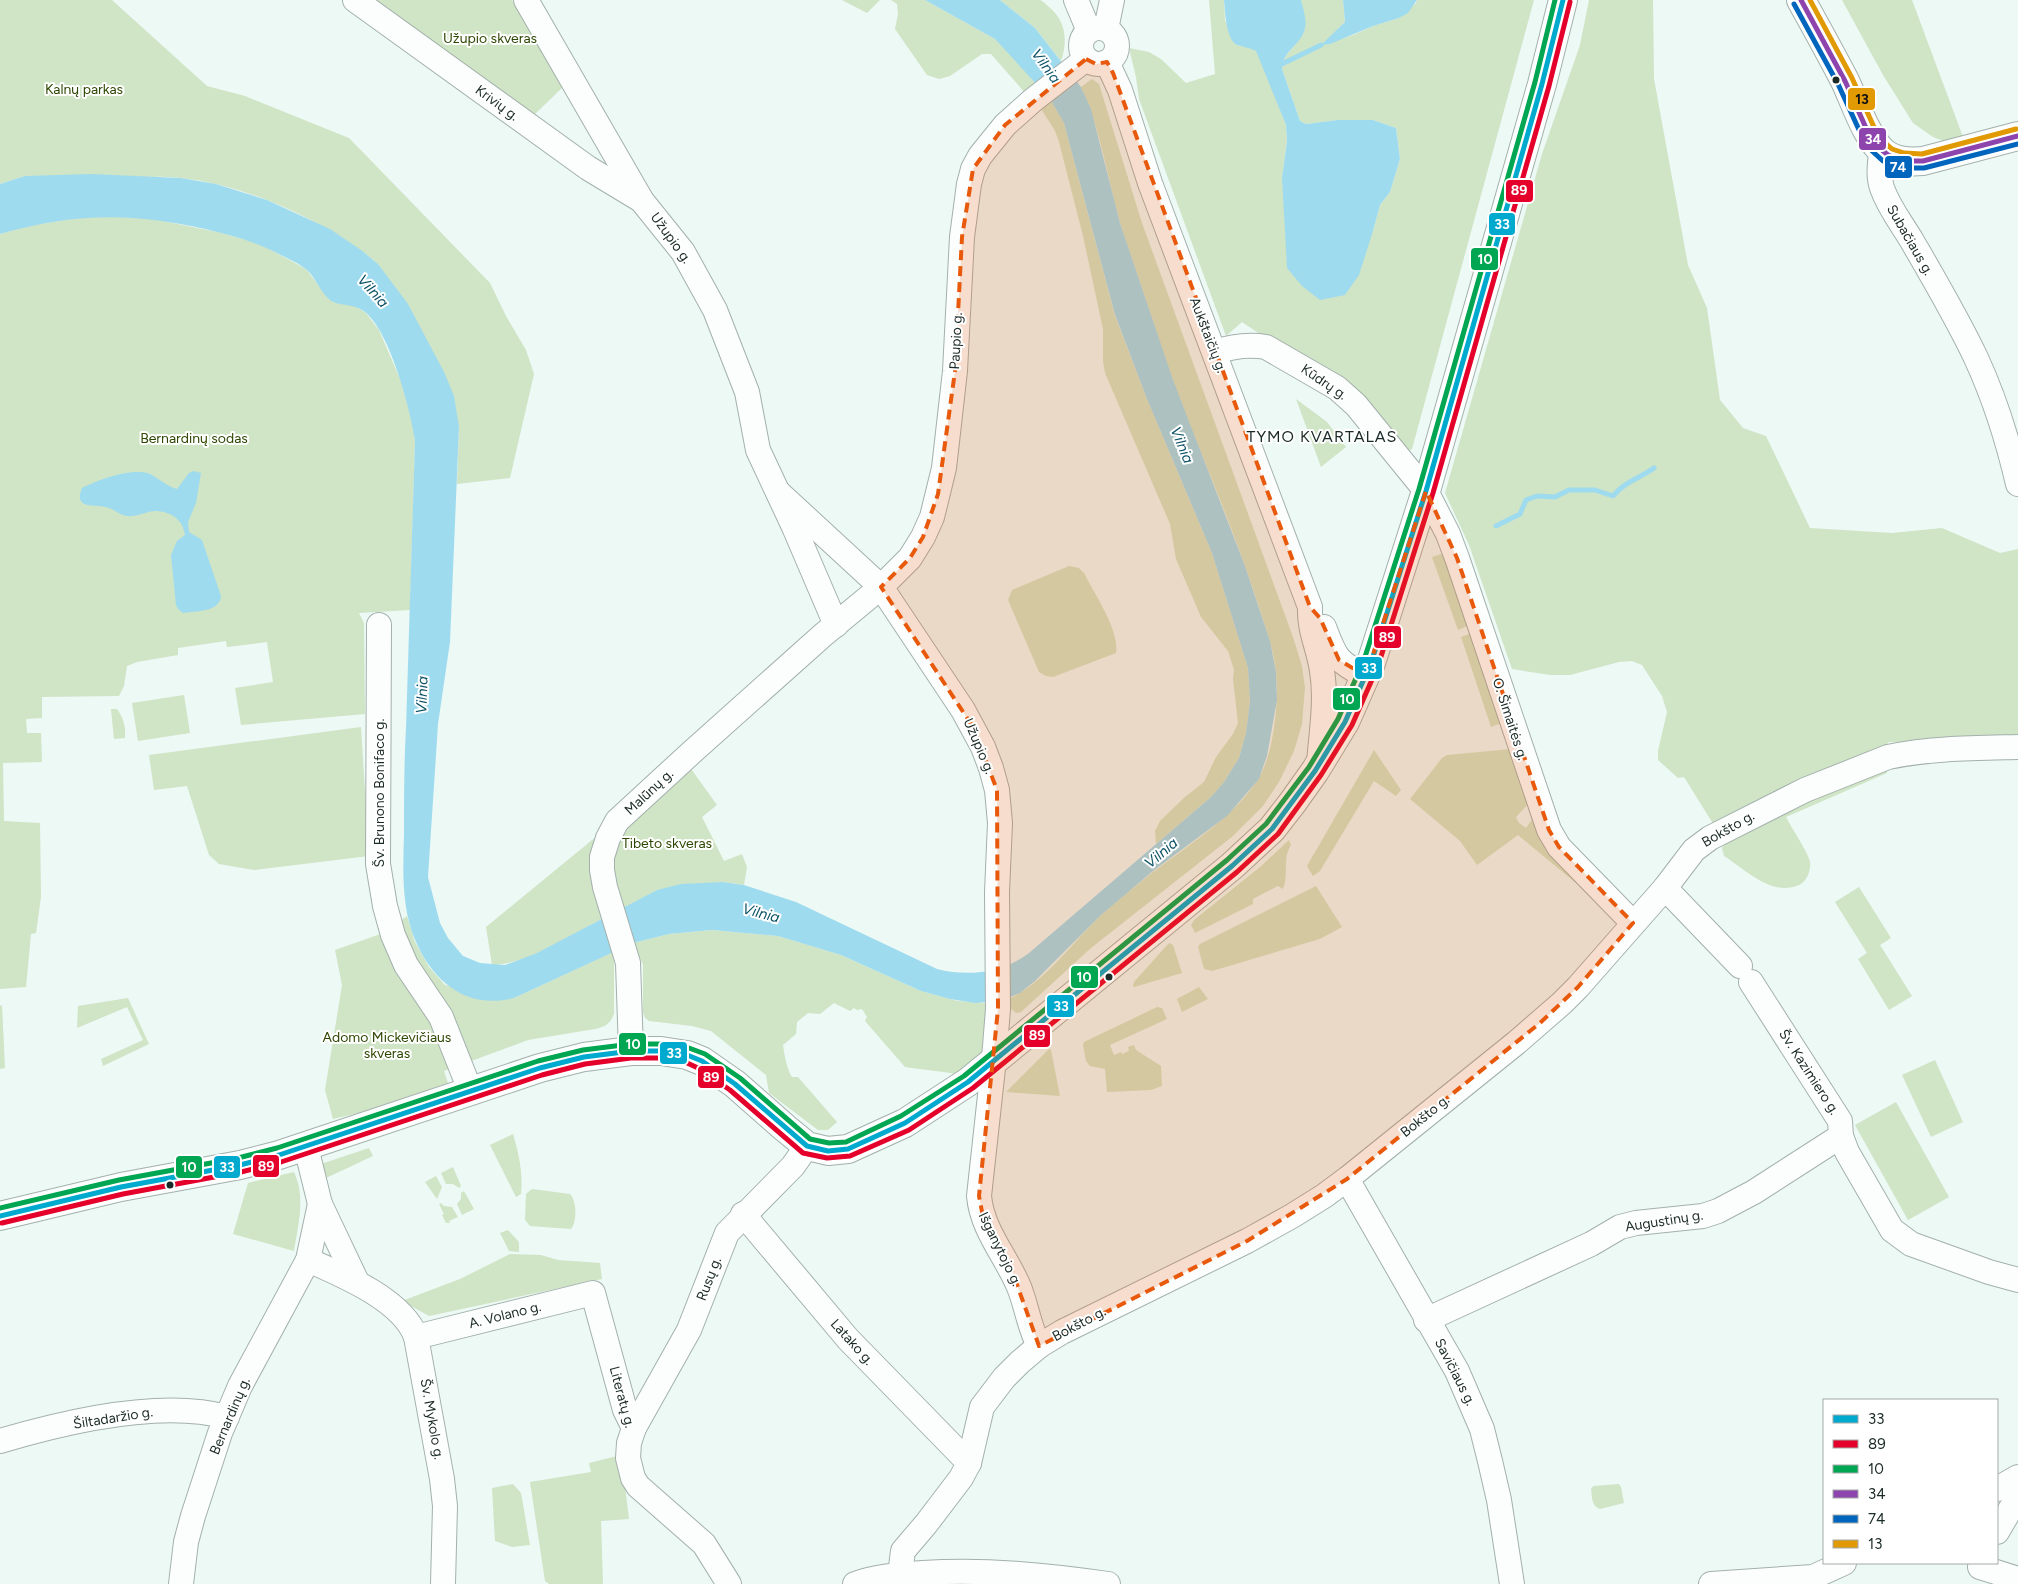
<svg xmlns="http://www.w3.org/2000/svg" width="2018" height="1584" viewBox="0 0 2018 1584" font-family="Figtree,sans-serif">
  <rect width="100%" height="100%" fill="#ecf9f5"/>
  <g fill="#d0e4c6">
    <path d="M0,0h112l95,86 38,10 104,42 141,145 16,33 20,34 8,24 -24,104 -53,6 2,-57 -81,-163c-50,-42 -131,-79 -197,-86 -16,-2 -33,-1 -49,-1 -36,0 -72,0 -107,-1l-25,8z"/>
    <path d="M374,0h138l52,86 -32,31z"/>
    <path d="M842,0h38l-13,13z"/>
    <path d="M891,0h34l70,39 43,45 -12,10 -35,-40h-9l-32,22 -11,3 -12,-4 -32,-46 3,-15 -1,-10z"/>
    <path d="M1000,0c11,0 30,0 40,0 3,1 7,5 9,7 17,14 19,34 12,54l-26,-33z"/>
    <path d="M1209,0h15l1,20 10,24 21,6 4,7 26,68 1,16 -5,37 91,53 7,-26 10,-13 10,-33 -4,-31 -23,-8h-35l-32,4 -6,-3 -18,-52c1,-14 8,-17 15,-27 10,-12 7,-28 4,-42h42l2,22 -23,23 31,-10 20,-9 26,-8 17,-15 1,-3h117l-122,449 -5,2 -131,-106 -34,-23 -16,14 -87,-237 -3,-22 -7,-29 20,4 12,7 25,24 29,-9z"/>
    <path d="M1589,0h64l1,79 34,186 19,43 13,92 23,28 23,8 44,92 82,5 50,-5 58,25 18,-4v192l-130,1 -1,31 -101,44c5,10 23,37 24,45 1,9 -3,19 -11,23 -27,12 -53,-15 -75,-29l-2,-8 3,-5 -41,-66 -6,1 -20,-18v-9l9,-39 -5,-16 -20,-31 -10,-4 -13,1 -49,13h-20l-38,-6 -43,-124 -24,-52 97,-339 38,-109z"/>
    <path d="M1842,0h70l51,137 -17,5 -13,-5 -20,-14 -30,-48z"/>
    <path d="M1092,79l7,5 43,139 151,414 9,29 3,22 -3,36 -8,27 -15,31 -16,24 -30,30 -142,112 -70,64 -5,1 -6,-5v-10c34,-15 63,-56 90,-82 12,-11 24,-21 37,-31 40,-34 90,-60 120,-104 17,-26 22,-79 19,-109 -3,-26 -13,-52 -21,-77 -24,-73 -55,-142 -82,-214 -10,-27 -18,-54 -27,-81 -9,-27 -19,-54 -27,-81 -12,-44 -19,-91 -38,-132z"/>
    <path d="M1050,99l14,24 51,193 32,83 65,154 36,115 2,33 -4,32 -7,25 -15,24 -13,15 -55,47 -1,-13 5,-10 25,-24 19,-15 12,-25 17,-23 5,-11 -5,-44 1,-9 -6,-19 -27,-34 -25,-58 -6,-35 -65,-151 -2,-11v-33l-20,-93 -24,-94 -4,-11 -15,-24z"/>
    <path d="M90,216l58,2 74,15 38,11 46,25 23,30 7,4 18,2 12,8 13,17 25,58 7,24 4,28 -5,170 -51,3 5,10 1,91 -124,11 -6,-37 38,-6 -6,-40 -40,5 -1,-6 -48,7v7l-41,7 -10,4 -3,20 -5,10 -77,1v21l-16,1 1,14h14l1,29 -39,1 1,58 36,2 1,74 -5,36 -5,1 -5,53 -26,2v-755l28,-8z"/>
    <path d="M1296,399l31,23 19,25 -25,20z"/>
    <path d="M1444,553l26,72 -12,5 -26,-73z"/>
    <path d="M1069,566l10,2 5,5c10,20 36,58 32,80l-63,24 -7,-1 -7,-4 -31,-72 4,-10z"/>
    <path d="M1472,633l30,90 -11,4 -30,-90z"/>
    <path d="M184,695l6,38 -52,8 -6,-38z"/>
    <path d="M111,709h6c6,8 9,18 8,29l-11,1z"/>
    <path d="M361,727l8,129 -115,14 -35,-6 -10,-9 -22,-69 -33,4 -5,-35z"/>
    <path d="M1511,749l18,54 -13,14 3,6 7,5 7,-10 86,104 -42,-38 -59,-49 -41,30 -17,-24 -50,-42 32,-41 5,-3z"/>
    <path d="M1374,750l27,40 -5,6 -22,-15 -54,90 -7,5 -6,-10z"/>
    <path d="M689,766l28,39 -15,12 22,44 18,-7 5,13 -3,18 -21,-3 -66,8 -37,20c-5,-18 -10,-39 -7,-58 4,-24 58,-68 76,-86z"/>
    <path d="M597,836l-8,27 4,28 9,28c-33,17 -73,45 -110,46l-6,-38z"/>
    <path d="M1289,840l2,5c-9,14 -2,30 -8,44l-5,-3 -25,13v5l-58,29 -4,-8 3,-5 66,-53z"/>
    <path d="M1316,886l26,41 -22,12 -108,32 -8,-2 -6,-22 2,-3z"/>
    <path d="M1859,887l32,51 -11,7 32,51 -23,14 -31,-51 9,-6 -32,-51z"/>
    <path d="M407,916l8,26 14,25 16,18 69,13 99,-46 1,6v56c-4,10 -9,13 -19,15l-67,11 -84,31 4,12 -85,29 -30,7 -8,-29 17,-105 -7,-35 51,-18z"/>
    <path d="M712,930l66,6 63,19 80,36 37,10 28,2 2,29 -6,28 -21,15c-19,-4 -37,-5 -56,-8l-40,-46 2,-4 -5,-8 -5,1 -3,-2 -4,3 -16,-8 -14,11 -12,-1 -11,9 -1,12 -13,11c1,9 4,25 9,32h6l39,45 -9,8h-10l-49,-37 -3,-18 -55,-44 -19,-5 -43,-5 -4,-3 -2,-5v-48l-10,-22 36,-9z"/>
    <path d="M1169,943l4,2 9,28 -48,14 -1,-1 1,-4z"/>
    <path d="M1199,987l9,12 -26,13 -5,-13z"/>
    <path d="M128,998l21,46 -46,22 -2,-7 42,-19 -16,-33 -50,21 1,-22z"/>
    <path d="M2,1005l3,63 -5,1v-63z"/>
    <path d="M1157,1007l5,1 5,11 -57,26 4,10 7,-3 1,2 7,-3 -1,-4 6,-2 2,5 25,16 1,20 -11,4 -44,2 -2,-23 -15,-3 -4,-5 -3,-16 1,-3z"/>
    <path d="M1049,1049l2,1 9,46 -54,-4z"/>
    <path d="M1935,1060l28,62 -32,15 -29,-62z"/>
    <path d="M1896,1102l53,95 -41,23 -53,-95z"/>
    <path d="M513,1134c6,20 10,39 8,60l-5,3 -26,-52z"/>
    <path d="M369,1148l4,8 -47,22 -5,-14z"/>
    <path d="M453,1167l8,19 -2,2 -6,-4h-7l-5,-11z"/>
    <path d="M294,1172c12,25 4,53 0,79l-61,-17 15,-51z"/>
    <path d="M436,1176l6,11 -5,12 -12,-17z"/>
    <path d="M532,1189l38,5c7,7 7,28 1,35l-41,-3 -5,-6 1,-26z"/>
    <path d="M464,1191l10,18 -12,6 -5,-11 4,-5v-6z"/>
    <path d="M441,1203l3,3 8,1 6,10 -9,4 1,2h-4l-4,-8 2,-1 -5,-10z"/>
    <path d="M508,1230l11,12v10l-10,-1 -9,-18z"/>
    <path d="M510,1254l31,1 17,5 42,3 2,16 -173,37 -27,-15 58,-22z"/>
    <path d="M621,1455l8,64 -28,2 2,63h-54l-4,-3 -15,-99 61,-10 -2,-9z"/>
    <path d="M513,1484l8,9 9,52 -18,2 -17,-6 -3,-53z"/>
    <path d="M1619,1484l2,3 3,16 -24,6c-9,-3 -8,-14 -9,-21l3,-2z"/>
  </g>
  <g fill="#9fdbef">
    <path d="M925,0h75l35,28 46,59 10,22 29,114 53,157 72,186 25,75 6,31 1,28 -10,56 -8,23 -32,37 -74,55 -52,44 -66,66 -15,12 -19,8 -26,2 -25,-4 -29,-8 -80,-36 -63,-19 -66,-6 -43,4 -36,9 -119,55c-46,12 -80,-15 -98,-56 -15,-34 -13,-72 -12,-108 0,-35 0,-71 2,-106 3,-96 6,-192 9,-288 -5,-32 -25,-108 -50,-128 -13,-10 -26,-5 -35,-12 -10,-8 -14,-22 -23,-30 -8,-7 -21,-12 -30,-17 -23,-12 -47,-18 -72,-24 -74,-17 -132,-16 -205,5v-50l25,-8 66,-2 90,4 35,6 51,16 63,29 31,21 17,14 30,40 36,68 10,24 5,31 -9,215 -12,82 -10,153 12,46 8,15 15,18 17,7 25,2 32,-12 120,-63 24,-6 42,-2 21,3 52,17 141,67c32,8 66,4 92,-16l182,-156 13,-15 15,-24 7,-25 4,-32 -2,-33 -36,-115 -65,-154 -32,-84 -51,-192 -14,-24 -55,-60z"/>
    <path d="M1224,0h77c2,9 6,19 4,28 -3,17 -22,21 -23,41l18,52 6,3 32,-4h35l23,8 4,31 -10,33 -10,13 -7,26 -14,44 -14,20 -25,5 -18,-14 -15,-18 -5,-90 5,-37 -1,-16 -30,-74c-6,-3 -12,-4 -19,-6 -11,-5 -12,-34 -13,-45z"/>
    <path d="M1343,0h74l-9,13 -9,5 -26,8 -43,18 -9,1 24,-23z"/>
    <path d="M194,471l7,2 -5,30 -8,19 1,10 13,8 19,56c-1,16 -25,15 -38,17l-5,-4 -2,-4 -5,-50 6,-14 8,-6c-2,-16 -15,-24 -31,-24 -9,1 -18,6 -27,5 -8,-1 -14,-8 -22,-9 -10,-3 -32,3 -23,-19 16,-8 50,-21 68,-14 10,5 16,12 27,15l12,-16z"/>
  </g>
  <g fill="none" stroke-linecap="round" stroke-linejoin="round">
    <g stroke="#9fdbef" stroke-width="5">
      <path d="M1282,64l39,-19"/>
      <path d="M1496,526l24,-12 6,-14 11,-4 18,1 14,-7h26l18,6c11,-14 27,-18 41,-28"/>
    </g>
    <g stroke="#a3b0ac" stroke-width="26">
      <g id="minor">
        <path d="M355,0l233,168 53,32"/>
        <path d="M526,0l116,201 41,51 32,58 32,82 11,58 36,77 42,98"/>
        <path d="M1076,0l13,31"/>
        <circle cx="1099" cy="46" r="18"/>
        <path d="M1106,29l6,-29"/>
        <path d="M1107,62l13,28 30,93 160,424c-1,25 9,41 12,64 5,30 -1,63 -3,93"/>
        <path d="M1882,151c-3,13 -4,25 0,37 7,20 20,36 30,53 22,38 45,77 64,117 19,41 32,83 42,126"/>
        <path d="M1215,352c18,-6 33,-8 51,-5l71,41 19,17 70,86 22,43 9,24 92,272 10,17 74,76"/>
        <path d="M778,492l103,95 82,123 20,37 8,21 6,22 3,33 -3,69 1,117 -4,50 -15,137c3,34 27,60 40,91 8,20 10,40 20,59"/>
        <path d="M379,625l-1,239 7,42 8,29 13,30 35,52 29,73"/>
        <path d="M1324,627c11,29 12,35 42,49"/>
        <path d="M1665,888l75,78"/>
        <path d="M1751,982l89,139 1,15 6,16 45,78 19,14 78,28 29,8"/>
        <path d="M631,1051l-3,-88 -23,-76 -3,-17v-13l6,-19 9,-17 75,-69 131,-117 58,-48 29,-29 13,-21 9,-20 12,-49 11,-97 7,-134 7,-53 4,-15 7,-13 25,-31 28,-25 53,-41"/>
        <path d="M306,1147l14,57 37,78"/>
        <path d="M1347,1179l110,192 25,58 8,32 9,39 13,84"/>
        <path d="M743,1214l105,125 121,124"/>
        <path d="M308,1260c34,15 95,40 108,77l26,142 3,27 -2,78"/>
        <path d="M1426,1320l165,-76 29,-17 16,-4 67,-7 15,-5 36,-19 87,-56"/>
        <path d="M416,1337l177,-44 32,117 9,18"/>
        <path d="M0,1441c64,-19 162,-42 227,-24"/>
        <path d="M1997,1489l21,-12"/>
        <path d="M1997,1532l21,-36"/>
        <path d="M1980,1567l38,12"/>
        <path d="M900,1575l3,-24 23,-27 35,-46 8,-15 13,-56 22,-29 16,-16 19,-16 23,-14 185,-91 45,-25 32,-20 23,-17 169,-136 46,-40 16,-16 87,-99 29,-38 16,-12 95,-48 83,-33c42,-9 87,-9 130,-10"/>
        <path d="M181,1584l5,-42 7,-26 27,-83 20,-47 68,-126 12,-56"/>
        <path d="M729,1584l-25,-40 -66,-58 -5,-8 -5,-20 1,-15 5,-15 55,-98 38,-97 66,-67 14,-20"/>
        <path d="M855,1584c23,-8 44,-9 68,-11 62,-4 123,2 185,11"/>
        <path d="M1711,1584l102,-7 31,-14"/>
      </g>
    </g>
    <g stroke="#a3b0ac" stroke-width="30">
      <g id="major">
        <path d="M1801,0c15,27 30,54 44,81 10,21 21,56 38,71 12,10 26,10 40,9l95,-25"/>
        <path d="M0,1216l121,-29 119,-22 39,-10 261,-87 44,-11 47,-6h30l26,4 15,6 33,23 50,44 22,18 21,5 20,-2 57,-26 63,-41 264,-216 40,-37 21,-27 22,-31 30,-49 26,-59 55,-172 116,-407 21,-84"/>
      </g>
    </g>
    <use href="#minor" stroke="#fcfefe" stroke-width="24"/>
    <use href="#major" stroke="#fcfefe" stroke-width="28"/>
    <g stroke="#fff" stroke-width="9">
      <path id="bus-1" d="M0,1216l121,-29 119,-22 39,-10 261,-87 44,-11 47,-6h30l26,4 15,6 33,23 72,62 21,5 20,-2 57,-26 63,-41 264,-216 40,-37 43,-58 30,-49 26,-59 55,-172 116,-407 21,-84"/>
    </g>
    <g stroke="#fff" stroke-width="9">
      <path id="bus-2" d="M2,1223l121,-29 118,-22 40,-10 261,-87 43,-11 46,-6h29l25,4 13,6 32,22 73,63 24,5 23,-2 59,-26 64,-42 264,-216 41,-38 43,-59 31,-50 26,-59 55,-173 116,-407 21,-84"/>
    </g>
    <g stroke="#fff" stroke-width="9">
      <path id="bus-3" d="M0,1208l119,-28 119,-22 39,-10 261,-87 45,-11 48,-6h31l27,4 16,6 35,24 70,61 19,4 17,-1 55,-26 63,-40 263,-216 39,-36 43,-57 29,-48 26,-59 55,-171 116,-407 20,-82"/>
    </g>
    <g stroke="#fff" stroke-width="9">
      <path id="bus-4" d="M1801,0l44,81 21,47 11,18 11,9 14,6h21l95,-25"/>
    </g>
    <g stroke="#fff" stroke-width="9">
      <path id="bus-5" d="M1794,4l44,80 22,48 11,18 12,11 18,7h23l94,-24"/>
    </g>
    <g stroke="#fff" stroke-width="9">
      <path id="bus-6" d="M1810,0l42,78 21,47 10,16 9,8 12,4 18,1 94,-25"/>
    </g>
    <use href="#bus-1" stroke="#00a9ce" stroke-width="5"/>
    <use href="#bus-2" stroke="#e4002b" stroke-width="5"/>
    <use href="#bus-3" stroke="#00a651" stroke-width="5"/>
    <use href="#bus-4" stroke="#8e44ad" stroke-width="5"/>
    <use href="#bus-5" stroke="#0065bd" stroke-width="5"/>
    <use href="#bus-6" stroke="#e19a04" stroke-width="5"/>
  </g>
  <path fill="#e8590c" fill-opacity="0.2" stroke="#e8590c" stroke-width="4" stroke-dasharray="10 6" stroke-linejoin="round" d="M1086,59l10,5 11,-2 6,11 197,534 10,11 19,42 27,16 60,-185 31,67 92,272 10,17 74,76 -55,64 -38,36 -193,156 -100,62 -208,105 -28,-78 -28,-51 -4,-21 19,-187 -1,-219 -24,-63 -92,-140 29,-29 13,-21 15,-43 17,-123 7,-134 11,-68 32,-44z"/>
  <g fill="#1a2a26" stroke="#fff" stroke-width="2">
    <circle cx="1836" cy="80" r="4.5"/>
    <circle cx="1109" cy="977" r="4.5"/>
    <circle cx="170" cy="1185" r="4.5"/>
  </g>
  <g text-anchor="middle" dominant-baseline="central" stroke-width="4" stroke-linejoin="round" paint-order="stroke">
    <g font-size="14" fill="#2d4600" stroke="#fff">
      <text x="490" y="38">Užupio skveras</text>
      <text x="84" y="89">Kalnų parkas</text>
      <text x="194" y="438">Bernardinų sodas</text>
      <text x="667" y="843">Tibeto skveras</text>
      <text x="387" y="1037">Adomo Mickevičiaus<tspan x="387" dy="16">skveras</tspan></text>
    </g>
    <g font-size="14" fill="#1a2a26" stroke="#fff">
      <text transform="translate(497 103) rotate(36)">Krivių g.</text>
      <text transform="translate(671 238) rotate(54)">Užupio g.</text>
      <text transform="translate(1910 240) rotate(60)">Subačiaus g.</text>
      <text transform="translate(1208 335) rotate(69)">Aukštaičių g.</text>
      <text transform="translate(956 341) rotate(-87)">Paupio g.</text>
      <text transform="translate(1324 382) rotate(34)">Kūdrų g.</text>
      <text transform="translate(1510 719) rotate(72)">O. Šimaitės g.</text>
      <text transform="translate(979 746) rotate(67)">Užupio g.</text>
      <text transform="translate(649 792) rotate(-43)">Malūnų g.</text>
      <text transform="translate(379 793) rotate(-90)">Šv. Brunono Bonifaco g.</text>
      <text transform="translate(1728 829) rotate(-30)">Bokšto g.</text>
      <text transform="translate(1809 1072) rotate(57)">Šv. Kazimiero g.</text>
      <text transform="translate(1425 1116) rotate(-39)">Bokšto g.</text>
      <text transform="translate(1664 1221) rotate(-9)">Augustinų g.</text>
      <text transform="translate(1000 1249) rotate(64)">Išganytojo g.</text>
      <text transform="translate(709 1279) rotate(-69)">Rusų g.</text>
      <text transform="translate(505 1315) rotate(-14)">A. Volano g.</text>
      <text transform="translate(1079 1324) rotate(-28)">Bokšto g.</text>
      <text transform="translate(852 1342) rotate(48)">Latako g.</text>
      <text transform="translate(1455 1372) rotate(63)">Savičiaus g.</text>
      <text transform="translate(622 1397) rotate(75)">Literatų g.</text>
      <text transform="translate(230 1416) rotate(-67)">Bernardinų g.</text>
      <text transform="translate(113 1418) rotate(-9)">Šiltadaržio g.</text>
      <text transform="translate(432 1419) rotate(80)">Šv. Mykolo g.</text>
    </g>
    <g font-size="15" font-style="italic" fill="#0d5266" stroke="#fff">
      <text transform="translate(1046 66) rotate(54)">Vilnia</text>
      <text transform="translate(373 291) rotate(48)">Vilnia</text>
      <text transform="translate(1182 445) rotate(68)">Vilnia</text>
      <text transform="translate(422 695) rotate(-88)">Vilnia</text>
      <text transform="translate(1161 853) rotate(-40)">Vilnia</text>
      <text transform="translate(761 913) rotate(15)">Vilnia</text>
    </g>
    <g font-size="16" letter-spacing="1" fill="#1a2a26" stroke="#fff">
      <text x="1322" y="436">TYMO KVARTALAS</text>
    </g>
  </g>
  <g stroke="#fff" stroke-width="2">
    <rect x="1847" y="87" width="29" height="24" rx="5" fill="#e19a04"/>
    <rect x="1858" y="127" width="29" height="24" rx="5" fill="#8e44ad"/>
    <rect x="1884" y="155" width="29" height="24" rx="5" fill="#0065bd"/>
    <rect x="1505" y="179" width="29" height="24" rx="5" fill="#e4002b"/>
    <rect x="1488" y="212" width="28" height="24" rx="5" fill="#00a9ce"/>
    <rect x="1470" y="247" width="29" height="24" rx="5" fill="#00a651"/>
    <rect x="1373" y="625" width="29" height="24" rx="5" fill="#e4002b"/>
    <rect x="1354" y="656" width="29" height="24" rx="5" fill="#00a9ce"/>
    <rect x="1332" y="687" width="29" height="24" rx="5" fill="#00a651"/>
    <rect x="1070" y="965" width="29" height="24" rx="5" fill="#00a651"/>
    <rect x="1046" y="994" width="29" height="24" rx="5" fill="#00a9ce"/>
    <rect x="1023" y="1024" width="28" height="24" rx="5" fill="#e4002b"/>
    <rect x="618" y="1032" width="29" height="24" rx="5" fill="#00a651"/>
    <rect x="659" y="1041" width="29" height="24" rx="5" fill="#00a9ce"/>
    <rect x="697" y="1065" width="28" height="24" rx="5" fill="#e4002b"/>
    <rect x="252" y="1154" width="28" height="24" rx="5" fill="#e4002b"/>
    <rect x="175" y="1155" width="28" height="24" rx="5" fill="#00a651"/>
    <rect x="213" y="1155" width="28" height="24" rx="5" fill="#00a9ce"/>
  </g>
  <g font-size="14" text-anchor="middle" font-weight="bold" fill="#fff">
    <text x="1873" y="144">34</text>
    <text x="1898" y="172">74</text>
    <text x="1519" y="195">89</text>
    <text x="1502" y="229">33</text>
    <text x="1485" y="264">10</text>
    <text x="1387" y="642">89</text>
    <text x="1369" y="673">33</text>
    <text x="1347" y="704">10</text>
    <text x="1084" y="982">10</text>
    <text x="1061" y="1011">33</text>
    <text x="1037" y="1040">89</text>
    <text x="633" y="1049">10</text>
    <text x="674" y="1058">33</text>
    <text x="711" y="1082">89</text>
    <text x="266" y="1171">89</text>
    <text x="189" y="1172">10</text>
    <text x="227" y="1172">33</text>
  </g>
  <g font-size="14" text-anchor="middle" font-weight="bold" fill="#111">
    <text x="1862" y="104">13</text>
  </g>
  <rect x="1823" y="1399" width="175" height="165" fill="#ffffff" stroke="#a3aaa8"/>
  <rect x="1833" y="1415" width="25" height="8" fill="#00a9ce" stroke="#a3aaa8"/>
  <text x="1868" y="1424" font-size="15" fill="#1a2a26">33</text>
  <rect x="1833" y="1440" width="25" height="8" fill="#e4002b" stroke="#a3aaa8"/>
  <text x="1868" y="1449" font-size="15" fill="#1a2a26">89</text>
  <rect x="1833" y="1465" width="25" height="8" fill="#00a651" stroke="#a3aaa8"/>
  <text x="1868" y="1474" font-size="15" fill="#1a2a26">10</text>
  <rect x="1833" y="1490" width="25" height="8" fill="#8e44ad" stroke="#a3aaa8"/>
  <text x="1868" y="1499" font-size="15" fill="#1a2a26">34</text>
  <rect x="1833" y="1515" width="25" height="8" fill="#0065bd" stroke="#a3aaa8"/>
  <text x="1868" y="1524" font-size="15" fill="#1a2a26">74</text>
  <rect x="1833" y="1540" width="25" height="8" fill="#e19a04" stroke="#a3aaa8"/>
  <text x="1868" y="1549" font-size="15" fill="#1a2a26">13</text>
</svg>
